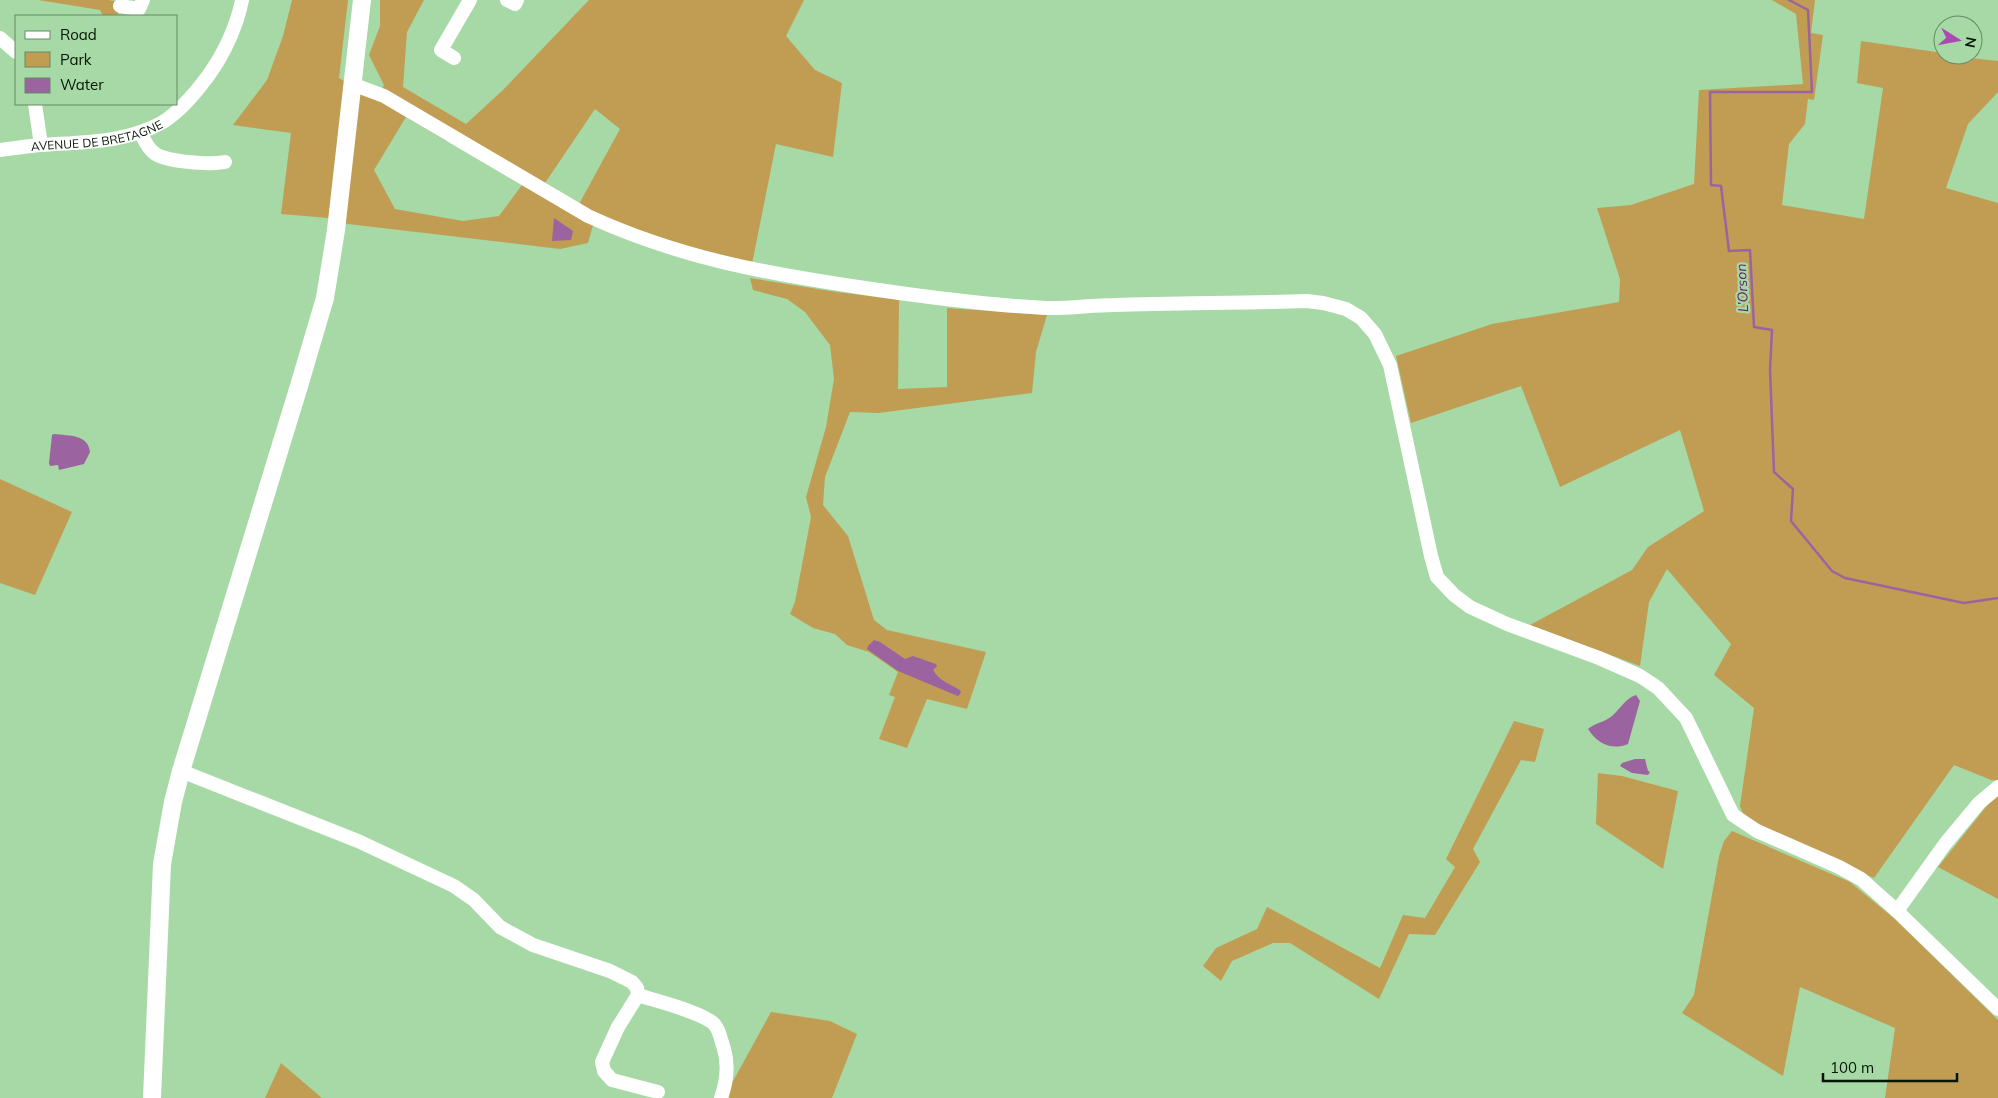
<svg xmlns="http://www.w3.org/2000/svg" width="1998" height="1098" viewBox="0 0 1998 1098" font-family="Mulish,sans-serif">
  <rect width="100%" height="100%" fill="#a6d9a5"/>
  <g fill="#c19d53">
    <path d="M38,0h70l17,3 -8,13h-14l-3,-6z"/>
    <path d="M292,0h56l-9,78 38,22 7,-15 -15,-30 11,-29v-26h44l-17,32 -4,55 63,37 37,-34 86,-90h215l-18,36 29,34 27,13 -9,74 -57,-13 -24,120 -76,-18 -98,-40 42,-77 -25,-20 -52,77 -87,-53 -10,8 -40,-24 -32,53 21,39 68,12 36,-5 23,-31 71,40 -5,18 -28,6 -212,-25 -20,-6 -47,-4 10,-81 -58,-8 34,-45 16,-44z"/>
    <path d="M1772,0h43l-4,33 12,2 -9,65 -6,-1 -3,25 -16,20 -7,61 82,14 19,-131 -26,-5 4,-42 82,12v2l55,6v31l-30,32 -22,64 52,15v578l-7,-1 -37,-15 -80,113 -113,-51 -18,-13 -3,-8 14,-98 -40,-33 17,-31 -64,-75 -18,33 -9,64 -110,-41 102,-55 16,-23 56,-36 -24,-81 -120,57 -39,-101 -110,37 -15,-67 96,-32 127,-22 1,-23 -23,-71 34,-3 63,-21 5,-94 104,-6 -7,-70z"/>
    <path d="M750,278l80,13 69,9 -1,89 49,-2v-79l100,7 -11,37 -4,41 -153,20 -29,-1 -25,65 -2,28 25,31 26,84 13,10 99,22 -19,57 -40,-10 -20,49 -28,-9 16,-42 -6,-2 9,-23 -29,-20 -22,-7 -12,-11 -22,-6 -23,-14 5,-12 16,-85 -5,-20 20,-70 8,-48 -4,-34 -25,-33 -18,-13 -34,-9z"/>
    <path d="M0,479l72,33 -37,83 -35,-12z"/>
    <path d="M1514,721l30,8 -9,33 -14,-2 -48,89 7,13 -45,73 -26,-1 -30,65 -89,-56h-17l-41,18 -11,20 -18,-15 13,-18 41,-19 10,-22 113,61 23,-53 22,3 30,-51 -9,-8z"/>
    <path d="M1598,773l24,3 56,15 -15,78 -67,-45z"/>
    <path d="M1998,792v107l-60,-32z"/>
    <path d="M1732,831l118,51 46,38 102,100v78h-113l10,-70 -95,-41 -17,89 -101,-63 12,-18 25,-139 5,-15z"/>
    <path d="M771,1012l59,9 27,13 -25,64h-104l4,-15z"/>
    <path d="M281,1063l41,35h-57z"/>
  </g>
  <g fill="#9b63a0">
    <path d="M554,218l19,13 -2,9 -19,1z"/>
    <path d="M54,434c15,2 34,0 36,18l-6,12 -25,6 -1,-5 -8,1 -1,-3 3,-28z"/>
    <path d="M874,640l6,2 25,17 8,-3 23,8 1,2 -4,4c6,11 18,14 28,21l-1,3 -2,2 -5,-2 -55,-23 -31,-22 1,-3z"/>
    <path d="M1636,695l4,6 -12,43c-17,7 -31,-1 -40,-15 7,-6 17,-7 24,-13 8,-7 14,-18 24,-21z"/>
    <path d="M1635,759h10l3,12 2,1 -2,3 -16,-2 -12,-7 2,-3z"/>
  </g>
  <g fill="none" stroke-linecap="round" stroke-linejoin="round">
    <path stroke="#9b63a0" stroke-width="2.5" d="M1789,0l19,10 4,82h-102l1,93 10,1 8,65 21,-1 4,77 18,3 -2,40 4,102 19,17 -2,32 41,50 13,7 119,25 34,-5"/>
    <g stroke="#fff" stroke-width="14">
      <path d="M507,0l8,4 2,-4"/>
      <path d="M120,6l19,3 4,-9"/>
      <path d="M0,38l16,14"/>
      <path d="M454,58l-13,-8 29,-50"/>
      <path d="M352,84l32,12 204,120c91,42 180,58 277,72 60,9 121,17 181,20 22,1 46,-3 68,-3 64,-2 129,-2 193,-4l16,2 23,6 15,9 14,16 15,31 41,191 6,21 17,18 16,12 37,17 92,34 41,18 18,12 28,30 47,97 24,16 82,36 22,12 36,32 101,98"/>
      <path d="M35,104l6,41"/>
      <path d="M140,132c4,7 7,15 13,20 10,10 58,13 72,10"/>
      <path id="s1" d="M0,150c14,-2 28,-4 41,-5 42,-3 85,-2 122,-23 18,-11 33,-30 45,-46 16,-22 29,-50 34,-76"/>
      <path d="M181,771l177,70 96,45 20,14 26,27 33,18 77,26 22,11 5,6 1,7c18,6 64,17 76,29 6,6 7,17 10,25 5,17 3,32 -3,49"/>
      <path d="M1897,911l48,-67 34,-41 19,-16"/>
      <path d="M638,995l-20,32 -16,35 2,9 8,9 46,12"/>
    </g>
    <path stroke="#fff" stroke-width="18" d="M152,1098l10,-234 11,-62 8,-31 118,-385 26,-88 11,-68 26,-230"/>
  </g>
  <g text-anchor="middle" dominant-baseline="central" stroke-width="4.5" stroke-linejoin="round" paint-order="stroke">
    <g font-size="12" fill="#031504" stroke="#a6d9a5">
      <text stroke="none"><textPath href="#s1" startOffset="98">AVENUE DE BRETAGNE</textPath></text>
    </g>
    <g font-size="14" font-style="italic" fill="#67206d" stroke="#a6d9a5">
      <text transform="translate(1742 288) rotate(-93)">L’Orson</text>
    </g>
  </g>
  <rect x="15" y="15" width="162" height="90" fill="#a6d9a5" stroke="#658b65"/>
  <rect x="25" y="31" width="25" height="8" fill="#ffffff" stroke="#658b65"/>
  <text x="60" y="40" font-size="15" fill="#031504">Road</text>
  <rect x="25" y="52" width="25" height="15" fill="#c19d53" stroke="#658b65"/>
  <text x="60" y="65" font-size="15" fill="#031504">Park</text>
  <rect x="25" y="78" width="25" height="15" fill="#9b63a0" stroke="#658b65"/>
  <text x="60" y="90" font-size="15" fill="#031504">Water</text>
  <g transform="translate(1958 40) rotate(101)"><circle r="24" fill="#a6d9a5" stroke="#658b65"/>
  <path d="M0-4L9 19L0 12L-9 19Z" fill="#aa4ab3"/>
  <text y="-8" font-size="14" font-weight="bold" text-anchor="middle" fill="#031504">N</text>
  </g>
  <path d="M1823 1073v8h134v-8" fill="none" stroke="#031504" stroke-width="2.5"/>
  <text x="1830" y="1073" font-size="15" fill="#031504" stroke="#a6d9a5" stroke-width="4" paint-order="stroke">100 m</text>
</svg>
